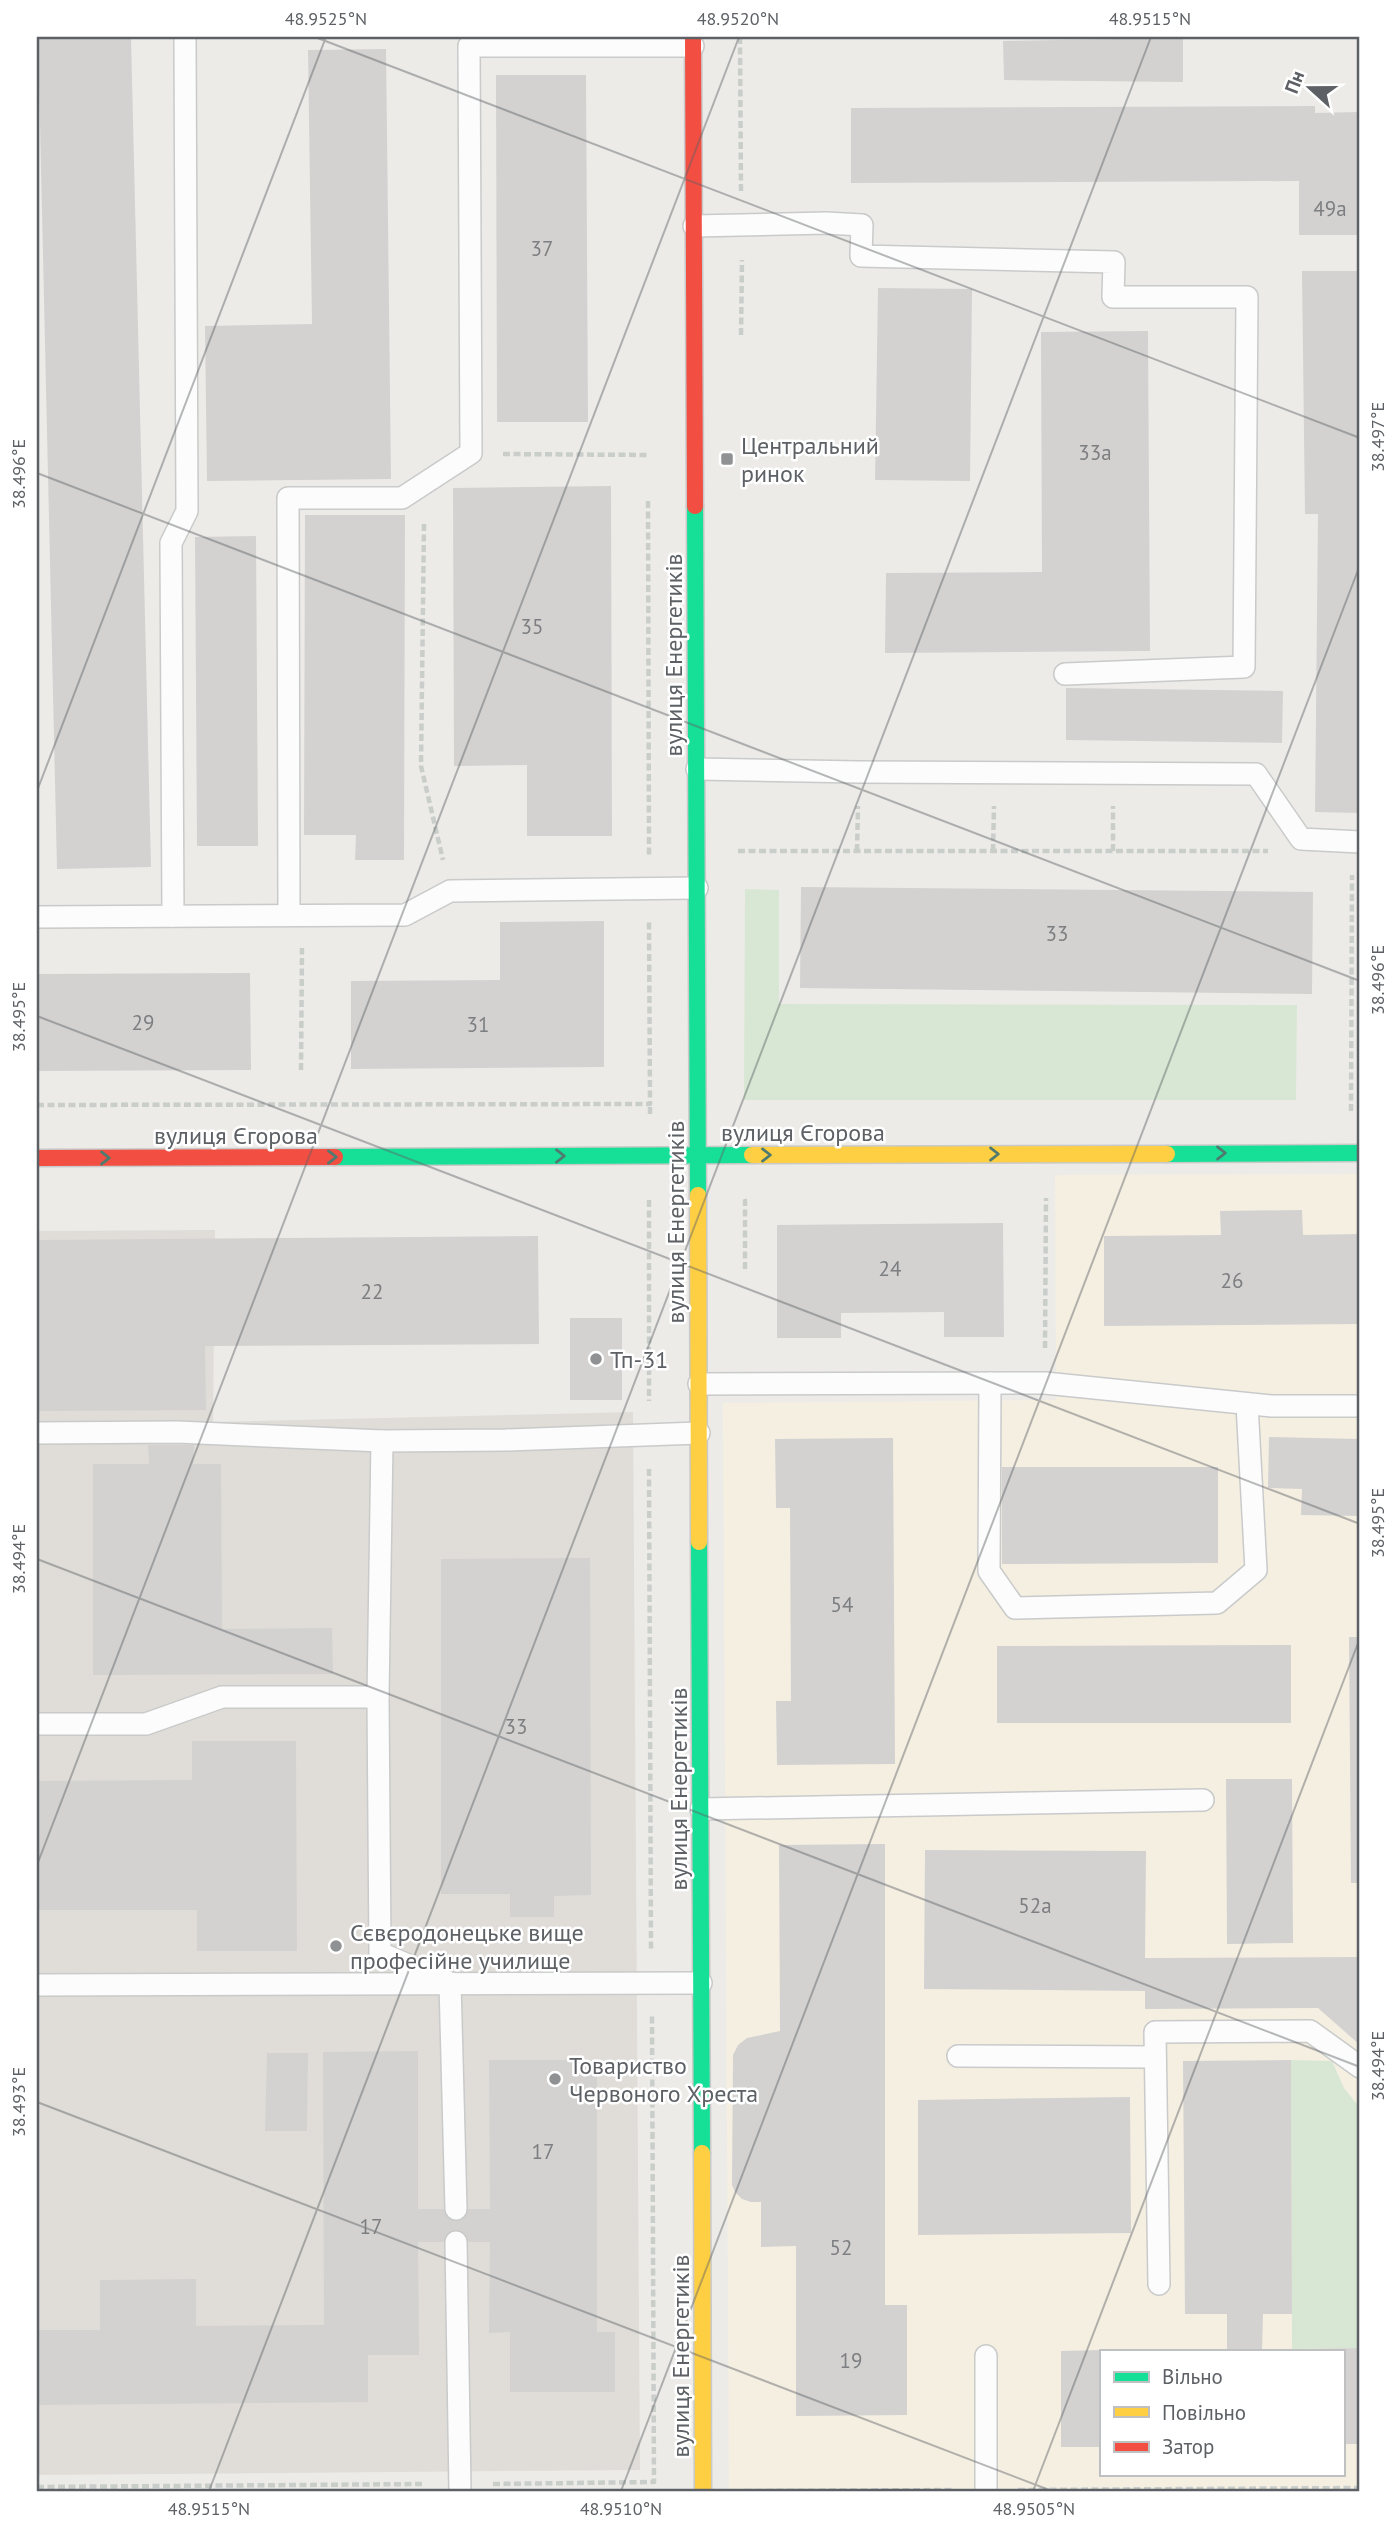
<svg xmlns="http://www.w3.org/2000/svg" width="1397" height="2528" viewBox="0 0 1397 2528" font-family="'PT Sans',sans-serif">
  <rect width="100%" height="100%" fill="#edebe8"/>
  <path fill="#f5efe2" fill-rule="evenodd" d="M1360,1174v1317h-631l-6,-1088 333,-3 -1,-225zM1101,2351h242v123h-242z"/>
  <path fill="#e0ddd8" d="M215,1230l-2,192 420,-10 7,1058 -603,5v-1244z"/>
  <g fill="#d8e7d4">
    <path d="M745,889l34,1v114l518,1 -1,95h-552z"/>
    <path d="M1291,2060l41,1 12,27 16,20v240l-68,1z"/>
  </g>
  <g fill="#d3d2d1">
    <path d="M38,37h93l20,830 -94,2z"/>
    <path d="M1183,38v44l-179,-2 -1,-39z"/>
    <path d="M386,49l5,430 -184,2 -2,-155 107,-2 -4,-274z"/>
    <path d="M496,75h90l2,347h-91z"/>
    <path d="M1315,106v7l45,-1v123h-61v-54l-448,2v-75z"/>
    <path d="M1302,271h58l-2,415h2v127l-45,-1 3,-298h-13z"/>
    <path d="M878,288l94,1 -2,192 -95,-1z"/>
    <path d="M1148,331l2,320 -265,2 1,-80 156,-1 -1,-240z"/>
    <path d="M611,486l1,350h-85v-71l-73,1 -1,-278z"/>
    <path d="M305,515h100l-1,345h-49l1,-25h-52z"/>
    <path d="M256,536l2,310h-61l-2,-309z"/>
    <path d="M1066,688l217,3 -1,52 -216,-3z"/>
    <path d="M801,887l512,5 -1,102 -512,-6z"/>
    <path d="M604,921v146l-253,2v-88l149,-1v-58z"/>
    <path d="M250,973l1,97 -214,1v-97z"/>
    <path d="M1302,1210l1,25 57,-1v90l-256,2v-90l117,-1 -1,-24z"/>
    <path d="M1003,1223l1,114h-60v-25l-103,1v25h-64v-113z"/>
    <path d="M538,1236l1,108 -334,2 1,64 -169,1v-171z"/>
    <rect x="570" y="1318" width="52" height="82"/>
    <path d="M1269,1437l91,2v77l-59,-1 1,-26 -34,-1z"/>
    <path d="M893,1438l2,326 -118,1 -1,-64h15l-1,-193h-14l-1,-69z"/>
    <path d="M148,1445h46l-1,19h28l1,165 110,-1 1,46 -240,1v-211h56z"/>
    <path d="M1002,1467h216v96l-216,1z"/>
    <path d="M590,1558l1,337 -37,1v21h-44v-23h-69v-335z"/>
    <path d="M1349,1637h11v246h-9z"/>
    <path d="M1291,1645v78h-294v-77z"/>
    <path d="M192,1741h104l1,210h-100v-41h-160v-129l155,-1z"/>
    <path d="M1226,1779h66l1,164 -66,1z"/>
    <path d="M885,1844v461h22v110l-111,1v-170l-35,1v-45h-10l-9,-3 -7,-7 -3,-7 1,-130 5,-10 9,-7 33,-7 -1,-186z"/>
    <path d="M925,1850l221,1 -1,107 215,-1v88l-42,-37 -173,1v-18l-221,-2z"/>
    <path d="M418,2051v158h72l-1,-149h108v272h18v60h-105v-60l-21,1 1,-91h-72l1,113h-51v47l-331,3v-75h63v-50l96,-1v47l128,-1 -1,-273z"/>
    <path d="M267,2053h41l-1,78h-42z"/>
    <path d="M1291,2060l1,254h-29l-1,37h-35v-37h-42l-2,-253z"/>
    <path d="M1130,2097l1,136 -213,2v-135z"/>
    <path d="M1360,2348v96h-17v-93h-37v-2z"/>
    <path d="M1101,2350v97h-40v-96z"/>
  </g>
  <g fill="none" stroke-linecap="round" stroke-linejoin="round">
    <g stroke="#c9caca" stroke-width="24">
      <g id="lane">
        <path d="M694,226l132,-3 36,2 -1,31 253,6 -1,35h134l-3,370 -179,7"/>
        <path d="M697,769l162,3 397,2 45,65 59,3"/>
        <path d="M289,915l-1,-417h114l69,-45 -2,-407h224"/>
        <path d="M173,916l-2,-373 16,-32 -2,-474"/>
        <path d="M37,917l368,-2 45,-24 247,-3"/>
        <path d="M990,1383l-1,188 26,37 202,-5 39,-33 -9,-166"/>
        <path d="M699,1384l346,-1 227,23h88"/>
        <path d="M37,1433l140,-1 205,9 124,-1 193,-7"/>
        <path d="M382,1441l-4,256 2,256 70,30 6,226"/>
        <path d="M37,1724h109l76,-27h156"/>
        <path d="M701,1809l502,-9"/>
        <path d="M37,1985l664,-2"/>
        <path d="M958,2056l197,1"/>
        <path d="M456,2242l4,249"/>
        <path d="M1159,2284l-4,-252 155,-1 50,36"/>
        <path d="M986,2491v-135"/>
      </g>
    </g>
    <g stroke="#c9c9c9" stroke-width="19">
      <g id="fast">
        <path d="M695,506l3,689"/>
        <path d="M1167,1154l193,-1"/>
        <path d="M335,1157l417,-2"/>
        <path d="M699,1542l3,611"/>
      </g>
    </g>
    <g stroke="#c9c9c9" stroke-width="19">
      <g id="slow">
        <path d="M752,1155l415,-1"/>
        <path d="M698,1195l1,347"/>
        <path d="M702,2153l1,338"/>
      </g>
    </g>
    <g stroke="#c9c9c9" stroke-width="19">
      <g id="jam">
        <path d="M693,37l2,469"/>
        <path d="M37,1158l298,-1"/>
      </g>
    </g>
    <g stroke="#c9cecb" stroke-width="4.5" stroke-dasharray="7 3.5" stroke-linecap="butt">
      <path d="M740,37l1,155"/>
      <path d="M741,335l1,-75"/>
      <path d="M503,454l145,1"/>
      <path d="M648,501l1,355"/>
      <path d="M424,524l-3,242 22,94"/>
      <path d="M738,851h530"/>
      <path d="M857,851l1,-45"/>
      <path d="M993,851l1,-45"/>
      <path d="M1113,851v-45"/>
      <path d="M301,1070l1,-122"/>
      <path d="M37,1105l613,-1 -1,-183"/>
      <path d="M1351,1111l1,-236"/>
      <path d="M650,1114v-10"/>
      <path d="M649,1200v201"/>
      <path d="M745,1269v-68h4"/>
      <path d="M1045,1348l1,-150"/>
      <path d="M649,1469l2,482"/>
      <path d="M493,2484l161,-2 -2,-467"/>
      <path d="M37,2487l387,-3"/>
      <path d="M1018,2490l342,-2"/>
      <path d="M745,2491l208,-1"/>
    </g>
    <use href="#lane" stroke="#fcfcfc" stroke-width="21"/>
    <use href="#fast" stroke="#16e098" stroke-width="16"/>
    <use href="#slow" stroke="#ffcf43" stroke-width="16"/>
    <use href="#jam" stroke="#f24e42" stroke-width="16"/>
  </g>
  <defs><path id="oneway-chevron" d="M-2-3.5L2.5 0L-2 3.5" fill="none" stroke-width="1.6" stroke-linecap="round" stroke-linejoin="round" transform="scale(1.75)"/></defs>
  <g stroke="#4f7a6f">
    <use href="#oneway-chevron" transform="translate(1221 1153)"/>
    <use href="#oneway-chevron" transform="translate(994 1154)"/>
    <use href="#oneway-chevron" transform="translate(766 1155)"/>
    <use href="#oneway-chevron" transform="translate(560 1156)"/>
    <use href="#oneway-chevron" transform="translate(332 1157)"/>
    <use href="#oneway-chevron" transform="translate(105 1158)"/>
  </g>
  <path fill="none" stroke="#5d6165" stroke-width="2" stroke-opacity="0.45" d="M315,37l1045,401M37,473l1323,508M37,791l289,-754M37,1016l1323,508M37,1559l1323,508M37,1865l702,-1828M37,2102l1015,389M209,2491l942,-2454M621,2491l739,-1926M1033,2491l327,-853"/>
  <g fill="#8f9193" stroke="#fff" stroke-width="2.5">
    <rect x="720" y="452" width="14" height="14" rx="3.5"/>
    <circle cx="596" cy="1359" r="7"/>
    <circle cx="336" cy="1946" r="7"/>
    <circle cx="555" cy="2079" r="7"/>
  </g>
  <g text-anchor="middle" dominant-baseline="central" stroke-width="5" stroke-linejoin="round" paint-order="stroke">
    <g font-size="21" fill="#7c7e81">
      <text x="1330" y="208">49а</text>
      <text x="542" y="248">37</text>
      <text x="1095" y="452">33а</text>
      <text x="532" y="626">35</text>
      <text x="1057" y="933">33</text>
      <text x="143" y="1022">29</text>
      <text x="478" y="1024">31</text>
      <text x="890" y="1268">24</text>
      <text x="1232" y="1280">26</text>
      <text x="372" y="1291">22</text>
      <text x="842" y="1604">54</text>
      <text x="516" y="1726">33</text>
      <text x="1035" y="1905">52а</text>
      <text x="543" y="2151">17</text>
      <text x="371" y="2226">17</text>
      <text x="841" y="2247">52</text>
      <text x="851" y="2360">19</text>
    </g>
    <g font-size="24" fill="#5d6165" stroke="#fff" text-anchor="start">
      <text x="741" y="445">Центральний<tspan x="741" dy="28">ринок</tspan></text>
      <text x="610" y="1359">Тп-31</text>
      <text x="350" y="1932">Сєвєродонецьке вище<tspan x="350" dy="28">професійне училище</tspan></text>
      <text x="569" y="2065">Товариство<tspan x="569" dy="28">Червоного Хреста</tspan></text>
    </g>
    <g font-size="24" fill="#5d6165" stroke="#fff">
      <text transform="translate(673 655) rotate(-90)">вулиця Енергетиків</text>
      <text x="803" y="1132">вулиця Єгорова</text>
      <text x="236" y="1135">вулиця Єгорова</text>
      <text transform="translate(675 1222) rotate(-90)">вулиця Енергетиків</text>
      <text transform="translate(678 1789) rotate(-90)">вулиця Енергетиків</text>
      <text transform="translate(680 2356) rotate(-90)">вулиця Енергетиків</text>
    </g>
  </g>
  <rect width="1397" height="2528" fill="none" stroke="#ffffff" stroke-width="77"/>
  <rect x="1100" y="2350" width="245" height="126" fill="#ffffff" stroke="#bec0c1" stroke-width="2"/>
  <rect x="1114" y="2372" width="35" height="10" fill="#16e098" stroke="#bec0c1" stroke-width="2"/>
  <text x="1162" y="2384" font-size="21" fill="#5d6165">Вільно</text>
  <rect x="1114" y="2407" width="35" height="10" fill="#ffcf43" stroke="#bec0c1" stroke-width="2"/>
  <text x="1162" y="2420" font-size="21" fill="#5d6165">Повільно</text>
  <rect x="1114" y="2442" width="35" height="10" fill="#f24e42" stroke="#bec0c1" stroke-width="2"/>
  <text x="1162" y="2454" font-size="21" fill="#5d6165">Затор</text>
  <g transform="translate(1310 88) rotate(291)" stroke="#ffffff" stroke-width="5" paint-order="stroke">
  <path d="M0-5L12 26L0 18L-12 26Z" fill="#5d6165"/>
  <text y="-10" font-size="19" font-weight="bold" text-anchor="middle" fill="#5d6165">Пн</text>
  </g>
  <rect x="38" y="38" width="1320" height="2452" fill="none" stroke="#5d6165" stroke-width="2.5"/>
  <g font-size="18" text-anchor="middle" fill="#5d6165">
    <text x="326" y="25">48.9525°N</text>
    <text x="738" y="25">48.9520°N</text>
    <text x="1150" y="25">48.9515°N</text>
    <text transform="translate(1378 437) rotate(-90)" y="6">38.497°E</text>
    <text transform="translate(19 474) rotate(-90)" y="6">38.496°E</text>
    <text transform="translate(1378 980) rotate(-90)" y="6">38.496°E</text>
    <text transform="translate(19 1017) rotate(-90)" y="6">38.495°E</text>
    <text transform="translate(1378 1523) rotate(-90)" y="6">38.495°E</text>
    <text transform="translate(19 1559) rotate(-90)" y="6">38.494°E</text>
    <text transform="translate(1378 2066) rotate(-90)" y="6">38.494°E</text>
    <text transform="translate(19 2102) rotate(-90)" y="6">38.493°E</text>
    <text x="209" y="2515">48.9515°N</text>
    <text x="621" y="2515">48.9510°N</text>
    <text x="1034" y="2515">48.9505°N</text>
  </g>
</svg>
